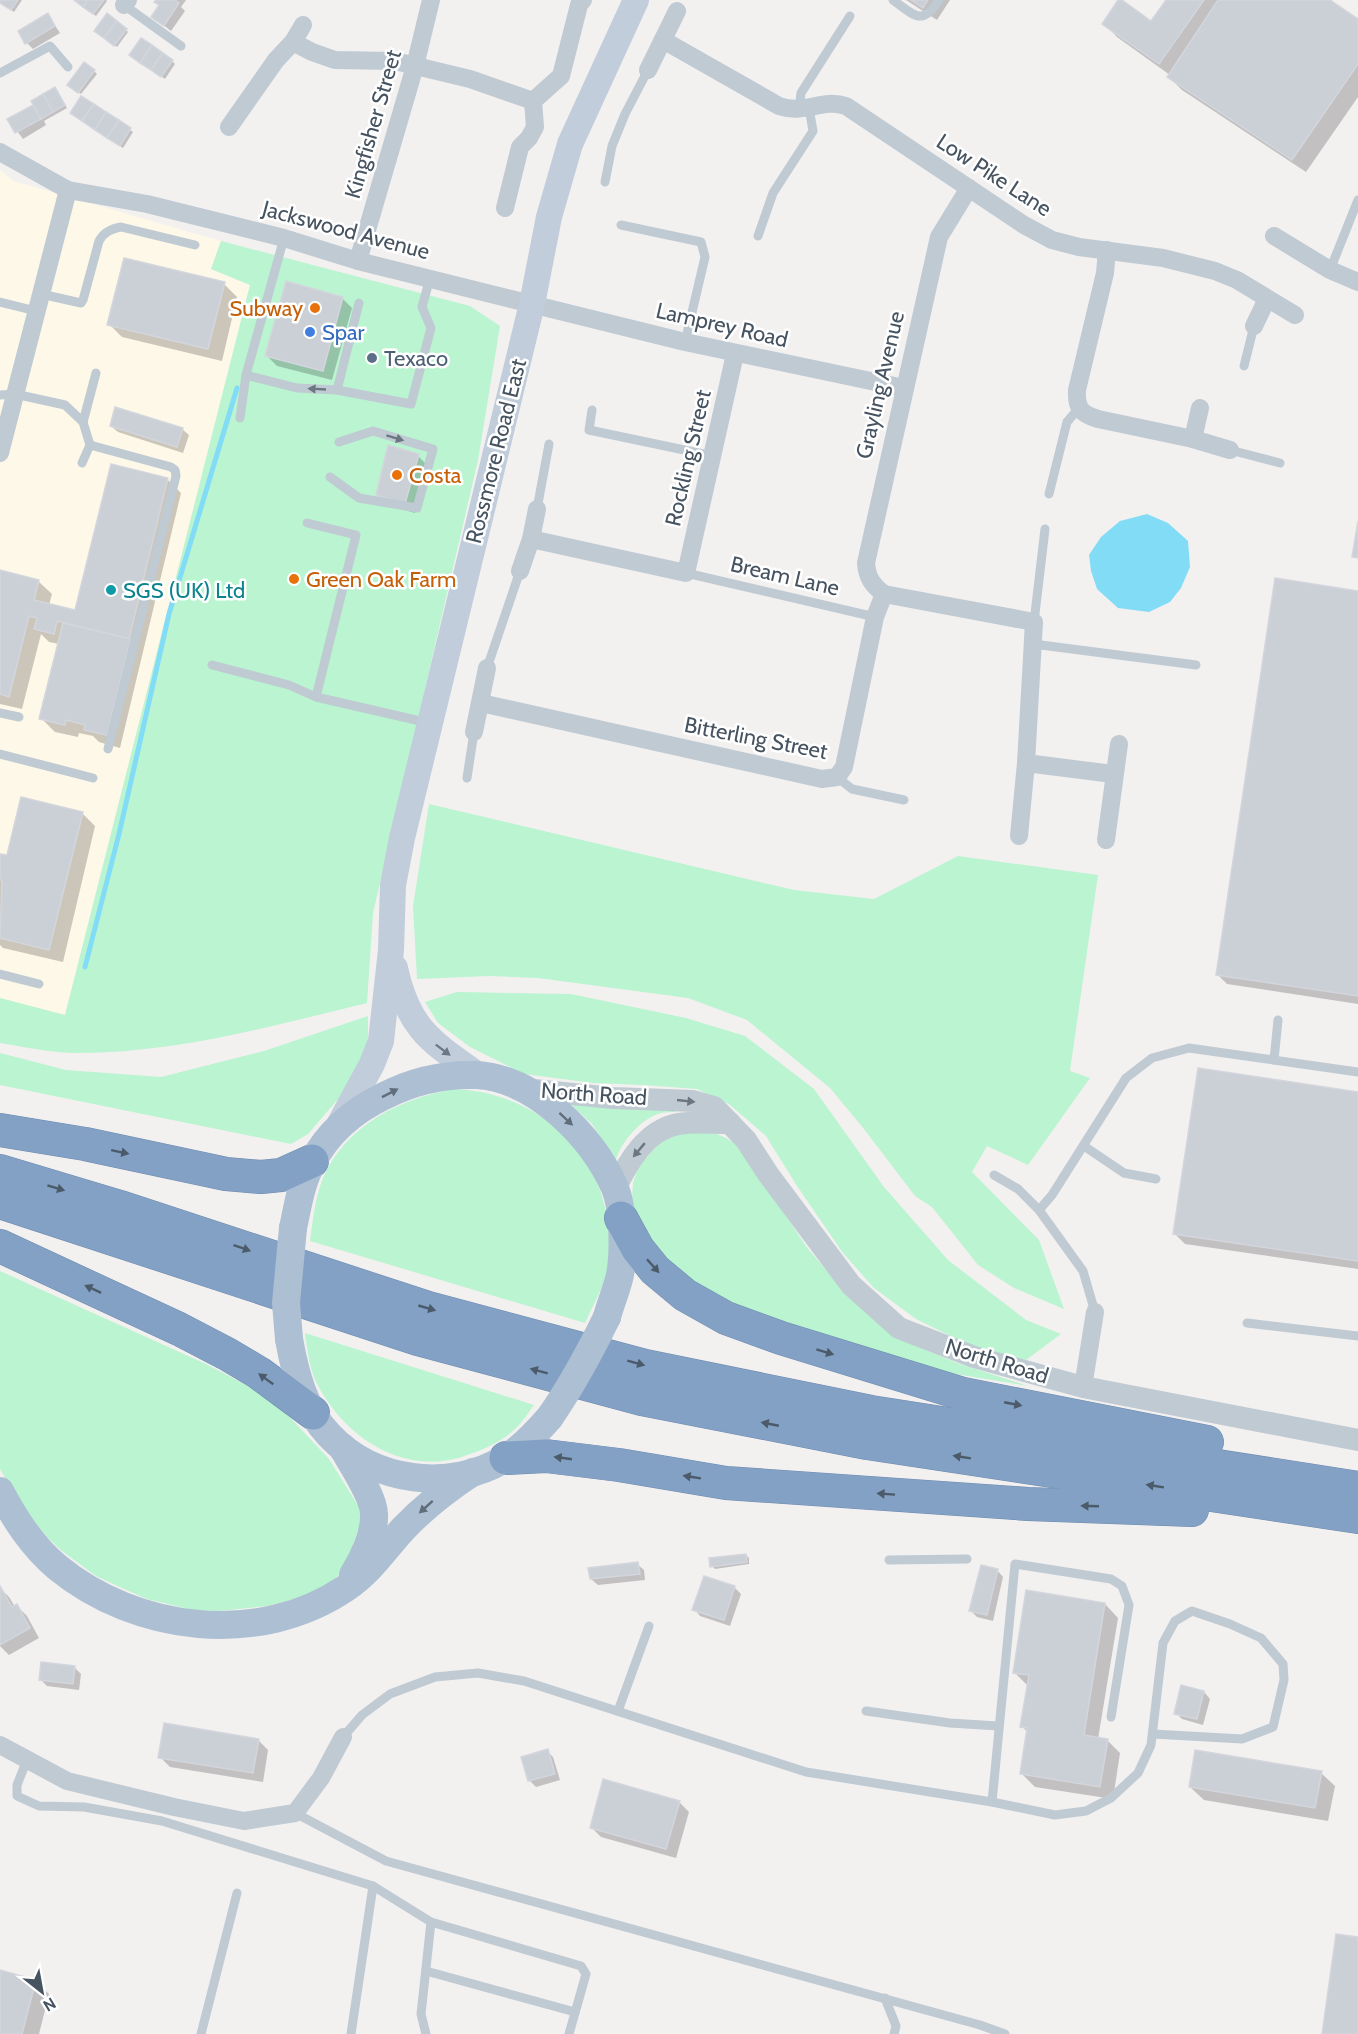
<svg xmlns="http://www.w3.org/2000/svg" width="1358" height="2034" viewBox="0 0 1358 2034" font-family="Cabin,sans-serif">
  <rect width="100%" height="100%" fill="#f3f0f0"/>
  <path fill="#fef8e8" d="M0,170l14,11 207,60 -10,28 39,16 -185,730 -65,-17z"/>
  <g fill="#baf4d1">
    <path d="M221,241l249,65 30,20 -22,134 -105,453 -6,90c-95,23 -191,50 -289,50 -26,0 -53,-6 -78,-10v-45l65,17 185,-730 -39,-16z"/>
    <path d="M429,804l365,86 80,9 84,-43 140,19 -28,196 20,7 -62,87 -41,-19 -15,26 67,68 25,69 -50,-21 -36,-23 -46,-58 -17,-11 -51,-67 -34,-41 -83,-68 -59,-22 -150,-20 -49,-2 -72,3 -4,-73z"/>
    <path d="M457,992l114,2 115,24 59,18 69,53 70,98 64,73 78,60 35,14 -35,26 -45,-9 -65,-32 -42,-31 -31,-35 -46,-67 -31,-50 -37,-32 -32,-15 -54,-4 -50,-2 -69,-9 -54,-27 -32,-24 -13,-21z"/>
    <path d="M368,1016v35l-29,47 -31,36 -17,10 -291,-59v-32l66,17 95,7 103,-26z"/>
    <path d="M455,1089c81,3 151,64 154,147 1,7 2,16 1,23 -3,22 -16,44 -25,64l-275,-82c3,-21 5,-43 13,-63 23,-53 78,-80 132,-89z"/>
    <path d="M566,1100l110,4 -1,8c-4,0 -10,0 -14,1 -20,5 -40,29 -45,47l-24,-36z"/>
    <path d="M712,1132l14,6 13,8 69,103 32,37 86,64 31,13 71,23 -79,-13 -178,-55 -85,-34 -48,-57 -6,-28 1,-16 4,-12 7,-11 16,-17 21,-10z"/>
    <path d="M0,1271l206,93 57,30 19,15 47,50 30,48 3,11 -18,53 -16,13 -22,12 -39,10 -48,5 -26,-1 -46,-11 -25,-11 -26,-12 -34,-25 -15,-14 -25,-30 -22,-38z"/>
    <path d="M305,1333l229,72c-6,8 -12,18 -20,25 -12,11 -29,19 -44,24 -64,25 -125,-15 -154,-72 -7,-16 -9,-33 -11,-49z"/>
  </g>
  <path fill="#83dcf6" d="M1147,514l21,9 20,18 2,26 -9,21 -11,14 -21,10 -31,-4 -21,-19 -6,-18 -2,-16 12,-18 19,-16z"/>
  <g fill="#0003">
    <path d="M0,0h22l-8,12 -14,-10z"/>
    <path d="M75,0h31l1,1 -11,15z"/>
    <path d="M158,0h28l-5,7 4,4 -14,20 -18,-14 7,-11z"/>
    <path d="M906,0h44l-13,20z"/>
    <path d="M1168,0h160l30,21v76l-52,75 -124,-82 -13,-13 1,-2 -53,-38 -13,-14h48z"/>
    <path d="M48,15l12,18 -27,16 -6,-6z"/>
    <path d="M126,30l2,2 -11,15 -19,-14z"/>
    <path d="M134,57l38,4 3,3 -10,15z"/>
    <path d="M94,71l3,3 -16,20 -9,-7z"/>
    <path d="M57,92l10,16 -23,13 2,4 -23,14 -14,-19z"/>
    <path d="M82,98l51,34 -10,16 -51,-35z"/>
    <path d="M224,284l13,13 -15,64 -100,-24 -13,-13z"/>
    <path d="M342,298l10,10 -20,72 -55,-14 -10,-10z"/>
    <path d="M111,426l71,3 7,6 -6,18 -65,-21z"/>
    <path d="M418,456l10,10 -13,47 -27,-8 -10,-10z"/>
    <path d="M167,479l14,14 -61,255 -21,-6 -6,-6 -14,-3 -1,4 -23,-5 -14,-14 18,-74 -10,-2 -8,-8 -19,75 -22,-5v-132l38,9 14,13 -3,11 27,7z"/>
    <path d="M1358,592v412l-131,-20 -10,-10z"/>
    <path d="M82,813l13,13 -32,136 -60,-14 -3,-3v-90l8,2z"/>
    <path d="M1358,1093v176l-173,-25 -10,-10z"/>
    <path d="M746,1555l3,3v6l-34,5 -3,-3z"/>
    <path d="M637,1564l7,6 1,10 -47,5 -7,-6z"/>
    <path d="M997,1570l6,7 -10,44 -16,-4 -6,-6z"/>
    <path d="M734,1587l7,7 -11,32 -30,-10 -6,-7z"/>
    <path d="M0,1588l9,9 6,10 2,-1 10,10 12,22 -30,17 -9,-9z"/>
    <path d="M1105,1604l13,14 -20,121 9,1 13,13 -7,46 -78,-12 -14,-14 7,-40 -6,-7 6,-40 -14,-14z"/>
    <path d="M74,1667l7,7 -2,16 -32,-4 -6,-6z"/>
    <path d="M1204,1692l6,7 -7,26 -21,-6 -6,-6z"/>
    <path d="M258,1740l10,10 -5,32 -93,-15 -10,-10z"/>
    <path d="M547,1751l6,6 7,23 -24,7 -6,-6 -7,-23z"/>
    <path d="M1321,1773l14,13 -7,35 -124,-21 -14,-13z"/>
    <path d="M679,1802l10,10 -13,46 -75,-21 -10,-10z"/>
    <path d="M0,1972l35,9 14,13 -10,40h-39z"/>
  </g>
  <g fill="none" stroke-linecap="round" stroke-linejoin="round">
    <path stroke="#83dcf6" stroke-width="5" d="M85,967l34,-133 50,-220 68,-226"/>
  </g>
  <g fill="#cbcfd6" stroke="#d3d6dc" stroke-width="1.5">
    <path d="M0,0h18l-7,10 -11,-7z"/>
    <path d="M74,0h14l-5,7z"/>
    <path d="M88,0h16l-11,14 -10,-7z"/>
    <path d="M156,0h19l4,3 -15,23 -13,-9 8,-12 -5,-3z"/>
    <path d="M911,0h17l-5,8z"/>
    <path d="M1118,0h4l29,21 15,-21h38l-45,64 -57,-40z"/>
    <path d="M1218,0h112l28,19v45l-66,96 -125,-83z"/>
    <path d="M48,13l7,13 -30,18 -7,-13z"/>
    <path d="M107,13l10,8 -13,17 -10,-7z"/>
    <path d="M117,21l10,8 -13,17 -10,-8z"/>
    <path d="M141,38l11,7 -12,18 -11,-8z"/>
    <path d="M152,45l11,8 -12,17 -11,-7z"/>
    <path d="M163,53l10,7 -12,17 -10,-7z"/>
    <path d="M84,62l11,8 -17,23 -11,-8z"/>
    <path d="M55,87l10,18 -12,7 -10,-18z"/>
    <path d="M43,94l10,18 -12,7 -10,-18z"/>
    <path d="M81,96l13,8 -12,17 -12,-8z"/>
    <path d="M94,104l12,8 -11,18 -13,-9z"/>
    <path d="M33,105l8,14 -26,14 -8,-14z"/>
    <path d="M106,112l13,8 -12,18 -12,-8z"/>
    <path d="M119,120l12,8 -11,18 -13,-8z"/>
    <path d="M124,258l101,24 -17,67 -101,-24z"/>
    <path d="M286,281l57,16 -20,74 -58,-15z"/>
    <path d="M115,407l68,21 -6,19 -67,-21z"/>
    <path d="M388,445l31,9 -14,50 -29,-9z"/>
    <path d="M111,464l57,14 -39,161 -72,-18 -3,13 -20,-5 3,-11 -8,-2 -20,81 -9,-3v-124l39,10 -5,20 41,10z"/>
    <path d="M1358,521v37l-6,-1z"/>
    <path d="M1275,578l83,13v405l-142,-21z"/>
    <path d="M63,623l68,16 -24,96 -23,-5 1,-5 -19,-5 -1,5 -26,-6z"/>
    <path d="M21,797l62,15 -34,138 -49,-12 2,-58h-2v-26l7,1z"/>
    <path d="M1198,1068l160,24v169l-185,-27z"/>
    <path d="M746,1554l1,8 -37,5 -1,-9z"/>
    <path d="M638,1562l2,12 -50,5 -2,-11z"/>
    <path d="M981,1565l17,4 -11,46 -18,-4z"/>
    <path d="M704,1576l31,10 -11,34 -32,-10z"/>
    <path d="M0,1586l12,21 5,-3 13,24 -30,17z"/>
    <path d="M1026,1590l79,13 -21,132 24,4 -8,48 -80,-13 7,-46 -7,-1 9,-52 -16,-2z"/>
    <path d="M41,1662l34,4 -2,18 -34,-4z"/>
    <path d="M1181,1685l23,6 -7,28 -23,-5z"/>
    <path d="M164,1723l95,16 -6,34 -95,-15z"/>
    <path d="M548,1749l7,25 -27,7 -7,-24z"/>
    <path d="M1195,1750l127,21 -7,37 -126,-21z"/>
    <path d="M603,1779l77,22 -14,48 -76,-21z"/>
    <path d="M1336,1934l22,3v97h-36z"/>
    <path d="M0,1970l36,10 -14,54h-22z"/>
  </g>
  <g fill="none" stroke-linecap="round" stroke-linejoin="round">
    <g stroke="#6e8cb0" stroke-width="34">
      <g id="motorway">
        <path d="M0,1130l85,14 141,30 35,3 20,-2 31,-14"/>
        <path d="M0,1171l120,36 308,101 217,58 226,46 487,76"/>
        <path d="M0,1202l418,137 224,60 225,44 491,74"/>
        <path d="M621,1218l17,31 17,21 30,25 41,23 55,20 182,56 244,48"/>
        <path d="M0,1246l179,83 48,25 32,19 54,40"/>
        <path d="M506,1458l40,-2 73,9 107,18 302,21 164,6"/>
      </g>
    </g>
    <g stroke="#bfcad3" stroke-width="9">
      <path d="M893,0c21,15 29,27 46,0"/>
      <path d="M124,5l57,41"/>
      <path d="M0,73l50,-27 18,21"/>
      <path d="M799,109l2,-16 49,-77"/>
      <path d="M605,182l7,-36 13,-32 23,-44"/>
      <path d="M621,225l80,17 4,15 -20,85"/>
      <path d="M758,236l15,-43 40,-62 -4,-23"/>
      <path d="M1330,270l28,-70"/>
      <path d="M41,294l40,9 2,-3 16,-59c5,-9 12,-12 22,-14l74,18"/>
      <path d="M0,302l36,9"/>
      <path d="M1244,366l10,-40"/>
      <path d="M246,375l51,13 40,2 74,14 20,-76 -9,-21 8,-29"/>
      <path d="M337,390l22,-87"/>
      <path d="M0,395l15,-1 50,11 18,17 7,23 -8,18"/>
      <path d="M592,410l-3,20 124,26"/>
      <path d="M240,418l6,-43 38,-137"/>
      <path d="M83,422l13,-49"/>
      <path d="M90,445l81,22 4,3 1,6 -68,273"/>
      <path d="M1230,450l50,13"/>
      <path d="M330,477l29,21 58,10 16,-59 -60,-18 -34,11"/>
      <path d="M1049,494l18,-72 11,-13"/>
      <path d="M537,509l12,-65"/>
      <path d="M307,523l49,12 -40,162 113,26"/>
      <path d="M686,573l189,44"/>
      <path d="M1034,622l11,-93"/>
      <path d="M1033,644l163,21"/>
      <path d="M212,665l77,20 27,12"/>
      <path d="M487,668l33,-97"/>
      <path d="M0,713l19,4"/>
      <path d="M0,754l93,24"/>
      <path d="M837,777l15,12 52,11"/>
      <path d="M467,778l7,-46"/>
      <path d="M0,974l39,10"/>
      <path d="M1274,1060l4,-40"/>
      <path d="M1084,1146l40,27 32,6"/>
      <path d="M994,1175l24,14 21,21 44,61 12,41"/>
      <path d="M1039,1210l13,-15 74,-117 26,-20 37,-10 169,24"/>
      <path d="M1247,1323l111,13"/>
      <path d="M889,1560l78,-1"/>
      <path d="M618,1711l31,-85"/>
      <path d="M866,1711l84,12 48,3"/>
      <path d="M343,1737l19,-22 28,-21 45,-17 43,-4 46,8 282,91 186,30 63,13 31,-4 25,-13 27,-25 13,-28 12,-102 12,-22 17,-10 38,13 31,14 22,26 1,16 -11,47 -31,12 -89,-5"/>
      <path d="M27,1760l-10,25v11l22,10 45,1 78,14 211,65 58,36 150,44 5,8 -17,60"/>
      <path d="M992,1802l23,-238 96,15 11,7 7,19 -18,112"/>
      <path d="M295,1813l91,48 594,164 25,9"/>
      <path d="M426,1971l149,41"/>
      <path d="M885,1998l11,28 -2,8"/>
      <path d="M201,2034l36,-141"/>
      <path d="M351,2034l22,-148"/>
      <path d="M426,2034l-5,-20 10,-92"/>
    </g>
    <g stroke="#bfcad3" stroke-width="18">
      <path d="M124,5l4,-5"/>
      <path d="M663,40l116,66c26,9 43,-8 67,0l178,119 28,15 27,7 84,11 52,13 22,9 58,35"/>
      <path d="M293,42l19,10 23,8 60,1 75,18 63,22"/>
      <path d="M648,70l29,-59"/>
      <path d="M229,127l47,-67 17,-18 10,-17"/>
      <path d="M0,152l68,38 79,14 137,34 74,23 327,81 219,46"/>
      <path d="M969,188l-30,49 -73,326c1,14 6,22 18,31l150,28 -8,141 -7,73"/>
      <path d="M505,208l15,-61 9,-9 6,-11 -2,-26 28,-25 18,-71 4,-5"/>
      <path d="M1274,236l56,34 28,12"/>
      <path d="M1107,250l-2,23 -28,117c-1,18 4,24 21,29l95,20 37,11"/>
      <path d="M358,261l57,-195 16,-66"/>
      <path d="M1254,326l13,-27"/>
      <path d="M1193,439l7,-31"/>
      <path d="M0,453l68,-263"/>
      <path d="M531,539l155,34 49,-219"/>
      <path d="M520,571l11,-32 6,-30"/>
      <path d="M481,703l341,76 15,-2 7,-10 31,-150 9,-23"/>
      <path d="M474,732l13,-64"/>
      <path d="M1026,763l87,11"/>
      <path d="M1106,840l13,-96"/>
      <path d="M1083,1387l12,-75"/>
      <path d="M0,1745l67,36 107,26 70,14 51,-8 26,-35 22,-41"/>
    </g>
    <g stroke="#bfcad3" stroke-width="22">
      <path d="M524,1089l89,9 80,3 21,6 32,33 22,34 83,111 48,43 75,29 109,30 275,53"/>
      <path d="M615,1189c13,-27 31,-59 63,-65 17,-3 35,-1 52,-1"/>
    </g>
    <g stroke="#c1cddb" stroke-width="26">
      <path d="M395,968c13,60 35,73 83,107"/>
      <path d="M340,1123l32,-59 9,-23 10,-91 2,-65 9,-47 130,-534 17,-87 21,-73 66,-144"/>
    </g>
    <g stroke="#adbfd2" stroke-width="28">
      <path d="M293,1228c5,-23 8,-45 19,-65 16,-31 41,-52 72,-67 29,-15 59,-22 92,-21 59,3 116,61 139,113 8,19 9,59 6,81 -2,16 -10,32 -14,48"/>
      <path d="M289,1339c6,34 15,70 40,96 45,48 122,57 177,23 17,-11 31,-26 44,-41"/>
      <path d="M342,1447c9,16 32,50 32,67 1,20 -11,45 -21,61"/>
      <path d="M0,1491c15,28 32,55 57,76 79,65 202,80 289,21 25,-17 37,-37 57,-59 21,-22 44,-40 70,-57"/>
    </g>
    <use href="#motorway" stroke="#83a1c4" stroke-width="33"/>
    <g stroke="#adbfd2" stroke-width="28">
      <path d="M289,1339l-3,-36 7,-75"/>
      <path d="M550,1417c22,-32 40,-65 57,-100"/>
    </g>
  </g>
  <defs><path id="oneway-solid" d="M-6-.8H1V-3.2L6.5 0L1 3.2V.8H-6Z" transform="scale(1.5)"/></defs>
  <g fill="#6a7782">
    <use href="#oneway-solid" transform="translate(317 389) rotate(-177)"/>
    <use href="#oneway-solid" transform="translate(395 438) rotate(17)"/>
    <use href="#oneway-solid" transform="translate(686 1101) rotate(6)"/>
    <use href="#oneway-solid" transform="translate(639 1150) rotate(130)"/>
  </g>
  <use fill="#6b7885" href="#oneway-solid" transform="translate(443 1050) rotate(37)"/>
  <g fill="#606e7c">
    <use href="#oneway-solid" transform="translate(390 1093) rotate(-27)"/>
    <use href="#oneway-solid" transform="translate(566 1119) rotate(43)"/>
    <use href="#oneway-solid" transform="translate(426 1507) rotate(138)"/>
  </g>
  <g fill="#4c5b6a">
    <use href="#oneway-solid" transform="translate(120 1152) rotate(12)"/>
    <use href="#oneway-solid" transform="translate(56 1188) rotate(17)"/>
    <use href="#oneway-solid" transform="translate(242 1248) rotate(19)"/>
    <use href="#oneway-solid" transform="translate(653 1266) rotate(48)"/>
    <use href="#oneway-solid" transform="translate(93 1289) rotate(-155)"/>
    <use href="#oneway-solid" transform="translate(427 1308) rotate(16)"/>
    <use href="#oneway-solid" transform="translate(825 1352) rotate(17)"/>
    <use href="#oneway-solid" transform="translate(636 1363) rotate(15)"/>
    <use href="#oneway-solid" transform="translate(539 1371) rotate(-165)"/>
    <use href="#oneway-solid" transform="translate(266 1379) rotate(-144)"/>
    <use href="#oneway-solid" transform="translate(1013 1404) rotate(11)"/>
    <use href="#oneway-solid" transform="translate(770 1424) rotate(-169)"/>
    <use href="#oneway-solid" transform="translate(962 1457) rotate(-171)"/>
    <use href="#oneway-solid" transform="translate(563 1458) rotate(-172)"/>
    <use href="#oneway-solid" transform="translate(692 1477) rotate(-171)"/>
    <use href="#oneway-solid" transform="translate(1155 1486) rotate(-171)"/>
    <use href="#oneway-solid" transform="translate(886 1494) rotate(-176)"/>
    <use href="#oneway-solid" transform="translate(1090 1506) rotate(-178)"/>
  </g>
  <g fill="#e8710a" stroke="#fff" stroke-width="2">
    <circle cx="315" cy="308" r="6"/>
    <circle cx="397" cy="475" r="6"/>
    <circle cx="294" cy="579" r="6"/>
  </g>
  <circle fill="#3f7fe0" stroke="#fff" stroke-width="2" cx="310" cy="332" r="6"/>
  <circle fill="#5c6f8a" stroke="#fff" stroke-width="2" cx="372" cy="358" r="6"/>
  <circle fill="#0f9aa8" stroke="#fff" stroke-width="2" cx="111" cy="590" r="6"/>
  <g text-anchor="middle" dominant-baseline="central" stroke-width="5" stroke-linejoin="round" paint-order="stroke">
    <g font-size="22" fill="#465360" stroke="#fff">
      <text transform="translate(373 124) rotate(-74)">Kingfisher Street</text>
      <text transform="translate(994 175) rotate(33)">Low Pike Lane</text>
      <text transform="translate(346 230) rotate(15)">Jackswood Avenue</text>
      <text transform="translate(722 325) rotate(13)">Lamprey Road</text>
      <text transform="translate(880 385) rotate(-77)">Grayling Avenue</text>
      <text transform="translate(496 451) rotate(-76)">Rossmore Road East</text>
      <text transform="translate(688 458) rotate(-77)">Rockling Street</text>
      <text transform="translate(785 576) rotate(13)">Bream Lane</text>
      <text transform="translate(756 738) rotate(11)">Bitterling Street</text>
      <text transform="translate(594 1094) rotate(4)">North Road</text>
      <text transform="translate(997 1361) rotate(17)">North Road</text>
    </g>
    <g font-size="22" fill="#c56008" stroke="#fff" text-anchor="start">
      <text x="303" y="308" text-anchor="end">Subway</text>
      <text x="409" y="475">Costa</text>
      <text x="306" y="579">Green Oak Farm</text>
    </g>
    <g font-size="22" fill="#366cbe" stroke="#fff" text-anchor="start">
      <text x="322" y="332">Spar</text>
    </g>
    <g font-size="22" fill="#4e5e75" stroke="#fff" text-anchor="start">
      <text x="384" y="358">Texaco</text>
    </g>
    <g font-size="22" fill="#0d838f" stroke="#fff" text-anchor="start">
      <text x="123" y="590">SGS (UK) Ltd</text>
    </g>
  </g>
  <g transform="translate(42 1992) rotate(149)" stroke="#ffffff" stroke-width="4.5" paint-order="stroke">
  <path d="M0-4.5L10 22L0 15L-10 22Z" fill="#465360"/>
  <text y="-9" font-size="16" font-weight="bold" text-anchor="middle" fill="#465360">N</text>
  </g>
</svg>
